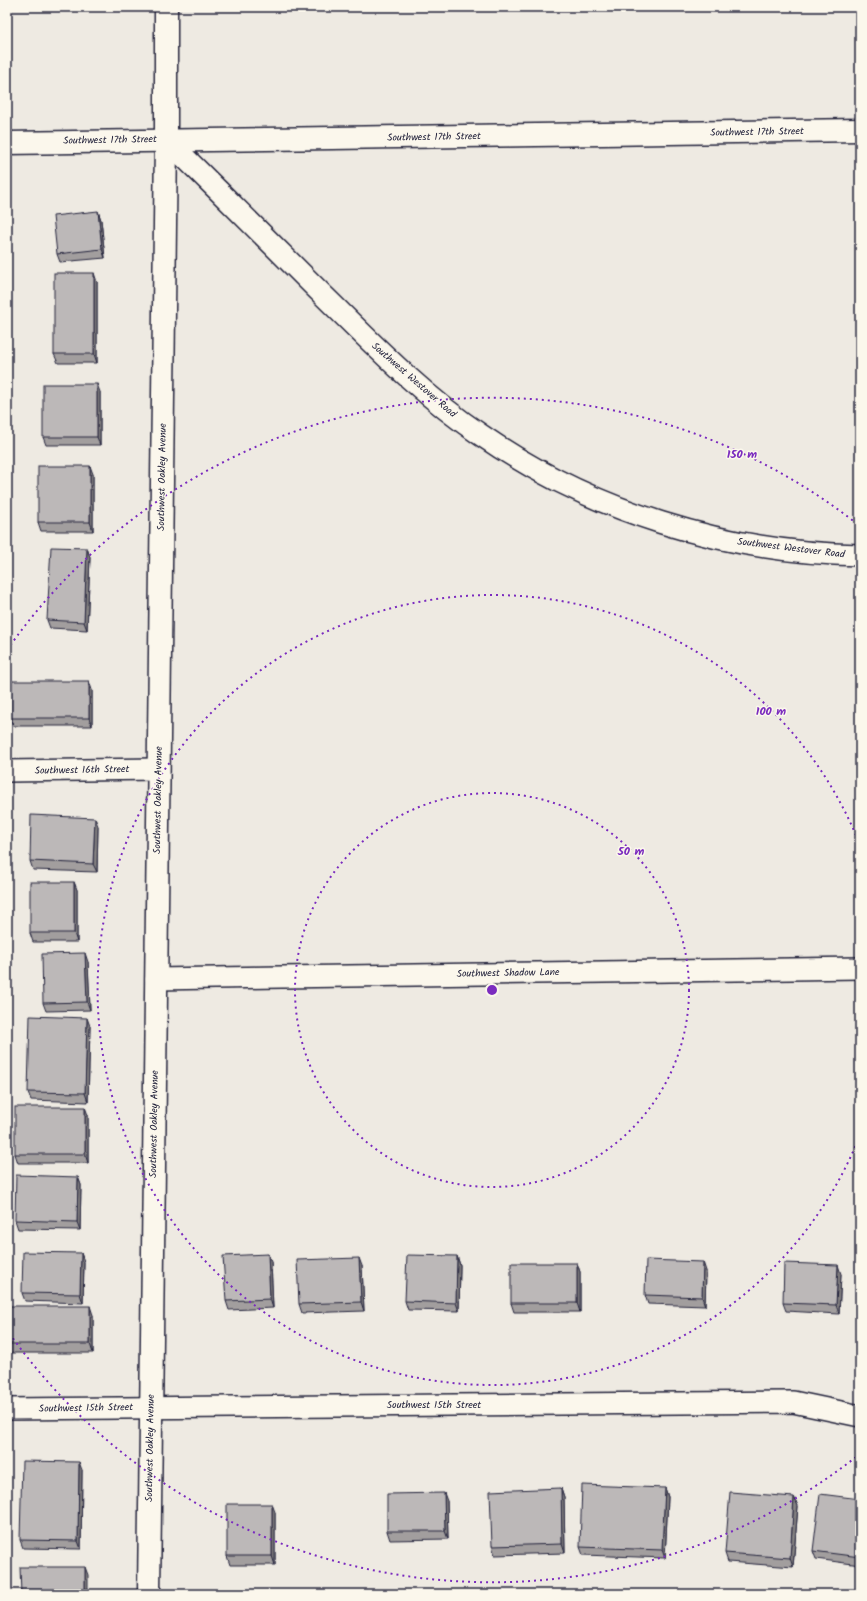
<svg xmlns="http://www.w3.org/2000/svg" width="867" height="1601" viewBox="0 0 867 1601" font-family="Kalam,sans-serif">
  <rect width="100%" height="100%" fill="#eeeae2"/>
  <filter id="ink" filterUnits="userSpaceOnUse"><feTurbulence type="fractalNoise" baseFrequency=".025" numOctaves="2"/><feDisplacementMap in="SourceGraphic" scale="8" xChannelSelector="R" yChannelSelector="G"/><feConvolveMatrix kernelMatrix="1 2 1 2 8 2 1 2 1" color-interpolation-filters="sRGB"/></filter>
  <g filter="url(#ink)">
    <g fill="none" stroke-linecap="round" stroke-linejoin="round">
      <g stroke="#22223b" stroke-width="24">
        <g id="street">
          <path d="M166,139c53,52 106,105 158,157 50,49 99,100 157,139 110,76 245,118 379,120"/>
          <path d="M7,771l151,-2"/>
          <path d="M156,979l704,-11"/>
          <path d="M7,1409l786,-7 67,14"/>
        </g>
      </g>
      <g stroke="#22223b" stroke-width="25">
        <g id="secondary">
          <path d="M7,143l853,-13"/>
          <path d="M149,1594l17,-1455v-132"/>
        </g>
      </g>
      <use href="#street" stroke="#fbf7ec" stroke-width="21"/>
      <use href="#secondary" stroke="#fbf7ec" stroke-width="22"/>
    </g>
    <g fill="#a29e9e" stroke="#22223b">
      <path d="M98,211l3,9 4,38 -45,4 -3,-8z"/>
      <path d="M97,282v81h-39l-4,-9z"/>
      <path d="M100,392v53h-54l-3,-8z"/>
      <path d="M93,474v57h-52l-3,-9z"/>
      <path d="M87,548l3,9 -3,73 -37,-2 -3,-8z"/>
      <path d="M92,690v36h-79l-3,-8z"/>
      <path d="M98,826l-1,46 -64,-2 -3,-9z"/>
      <path d="M74,882l3,8v52h-44l-3,-9z"/>
      <path d="M88,962l2,48 -44,1 -3,-8z"/>
      <path d="M90,1026l-2,76 -57,-2 -3,-8z"/>
      <path d="M88,1115v48h-70l-3,-9z"/>
      <path d="M78,1177l3,8 -1,45 -62,-1 -3,-9z"/>
      <path d="M81,1253l3,9 -1,41 -58,-2 -3,-8z"/>
      <path d="M457,1256l3,9 -1,46 -51,-1 -3,-9z"/>
      <path d="M271,1262l2,46 -44,2 -3,-9z"/>
      <path d="M577,1263l3,9v40h-66l-3,-9z"/>
      <path d="M362,1266l2,45 -62,2 -3,-9z"/>
      <path d="M706,1271l-1,35 -57,-2 -3,-9z"/>
      <path d="M841,1274l-2,40 -53,-3 -3,-8z"/>
      <path d="M7,1306l86,9v38h-86z"/>
      <path d="M82,1470l-1,79 -58,-1 -3,-8z"/>
      <path d="M561,1488l3,9 1,56 -70,2 -3,-9z"/>
      <path d="M665,1488l3,9 -3,61 -82,-3 -3,-8z"/>
      <path d="M794,1497l4,9 -5,61 -65,-5 -3,-9z"/>
      <path d="M860,1499v66l-44,-6 -3,-8z"/>
      <path d="M447,1501l1,38 -58,1 -3,-9z"/>
      <path d="M275,1512v53h-45l-3,-9z"/>
    </g>
    <g fill="#848181" stroke="#22223b">
      <path d="M98,211l3,9 4,38 -3,-9z"/>
      <path d="M94,273l3,9v81l-3,-9z"/>
      <path d="M97,384l3,8v53l-3,-8z"/>
      <path d="M90,466l3,8v57l-3,-9z"/>
      <path d="M87,548l3,9 -3,73 -3,-8z"/>
      <path d="M89,681l3,9v36l-3,-8z"/>
      <path d="M95,818l3,8 -1,46 -4,-8z"/>
      <path d="M74,882l3,8v52l-3,-9z"/>
      <path d="M85,953l3,9 2,48 -3,-8z"/>
      <path d="M87,1018l3,8 -2,76 -3,-9z"/>
      <path d="M85,1107l3,8v48l-3,-9z"/>
      <path d="M78,1177l3,8 -1,45 -3,-8z"/>
      <path d="M81,1253l3,9 -1,41 -3,-9z"/>
      <path d="M268,1254l3,8 2,46 -3,-9z"/>
      <path d="M457,1256l3,9 -1,46 -3,-8z"/>
      <path d="M359,1258l3,8 2,45 -3,-9z"/>
      <path d="M703,1262l3,9 -1,35 -3,-9z"/>
      <path d="M577,1263l3,9v40l-3,-9z"/>
      <path d="M838,1265l3,9 -2,40 -3,-9z"/>
      <path d="M90,1306l3,9v38l-3,-9z"/>
      <path d="M79,1462l3,8 -1,79 -3,-8z"/>
      <path d="M561,1488l3,9 1,56 -3,-9z"/>
      <path d="M665,1488l3,9 -3,61 -3,-8z"/>
      <path d="M444,1493l3,8 1,38 -3,-8z"/>
      <path d="M794,1497l4,9 -5,61 -3,-9z"/>
      <path d="M272,1504l3,8v53l-3,-9z"/>
      <path d="M85,1567l3,8v19h-3z"/>
    </g>
    <g fill="#bcb8b8" stroke="#22223b">
      <path d="M98,211l4,38 -45,5 -4,-38z"/>
      <rect x="54" y="273" width="40" height="81"/>
      <rect x="43" y="384" width="54" height="53"/>
      <rect x="38" y="466" width="52" height="56"/>
      <path d="M51,547l36,1 -3,74 -37,-2z"/>
      <rect x="10" y="681" width="79" height="37"/>
      <path d="M31,815l64,3 -2,46 -63,-3z"/>
      <rect x="30" y="882" width="44" height="51"/>
      <path d="M85,953l2,49 -44,1 -1,-49z"/>
      <path d="M30,1016l57,2 -2,75 -57,-1z"/>
      <rect x="15" y="1107" width="70" height="47"/>
      <path d="M16,1175l62,2 -1,45 -62,-2z"/>
      <path d="M23,1252l58,1 -1,41 -58,-1z"/>
      <path d="M268,1254l2,45 -44,2 -3,-45z"/>
      <path d="M407,1255l50,1 -1,47 -51,-2z"/>
      <path d="M359,1258l2,44 -62,2 -2,-44z"/>
      <path d="M646,1260l57,2 -1,35 -57,-2z"/>
      <rect x="511" y="1263" width="66" height="40"/>
      <path d="M784,1263l54,2 -2,40 -53,-2z"/>
      <rect x="7" y="1306" width="83" height="38"/>
      <path d="M22,1461l57,1 -1,79 -58,-1z"/>
      <path d="M582,1485l83,3 -3,62 -82,-3z"/>
      <path d="M561,1488l1,56 -70,2 -2,-55z"/>
      <path d="M730,1492l64,5 -4,61 -65,-5z"/>
      <path d="M444,1493l1,38h-58v-37z"/>
      <path d="M820,1494l40,5v58l-47,-6z"/>
      <rect x="227" y="1504" width="45" height="52"/>
      <path d="M20,1567h65v27h-64z"/>
    </g>
  </g>
  <g fill="none" stroke="#7b2cbf" stroke-width="2" stroke-dasharray="2 4">
    <circle cx="492" cy="990" r="197"/>
    <path d="M860 1135A395 395 0 1 1 860 845"/>
    <path d="M856 1457A592 592 0 0 1 7 1330M7 650A592 592 0 0 1 856 523"/>
  </g>
  <g text-anchor="middle" dominant-baseline="central" stroke-width="3" stroke-linejoin="round" paint-order="stroke">
    <g font-size="10" fill="#22223b" stroke="#fbf7ec">
      <text transform="translate(757 132) rotate(-1)">Southwest 17th Street</text>
      <text transform="translate(434 137) rotate(-1)">Southwest 17th Street</text>
      <text transform="translate(110 140) rotate(-1)">Southwest 17th Street</text>
      <text transform="translate(414 380) rotate(41)">Southwest Westover Road</text>
      <text transform="translate(162 477) rotate(-89)">Southwest Oakley Avenue</text>
      <text transform="translate(791 548) rotate(7)">Southwest Westover Road</text>
      <text transform="translate(82 770) rotate(-1)">Southwest 16th Street</text>
      <text transform="translate(158 800) rotate(-89)">Southwest Oakley Avenue</text>
      <text transform="translate(508 973) rotate(-1)">Southwest Shadow Lane</text>
      <text transform="translate(154 1124) rotate(-89)">Southwest Oakley Avenue</text>
      <text x="434" y="1405">Southwest 15th Street</text>
      <text transform="translate(86 1408) rotate(-1)">Southwest 15th Street</text>
      <text transform="translate(150 1448) rotate(-89)">Southwest Oakley Avenue</text>
    </g>
  </g>
  <circle cx="492" cy="990" r="6" fill="#7b2cbf" stroke="#fbf7ec" stroke-width="2"/>
  <g font-size="12" text-anchor="middle" font-weight="bold" fill="#7b2cbf" stroke="#fbf7ec" stroke-width="3" stroke-linejoin="round" paint-order="stroke">
    <text x="742" y="458">150 m</text>
    <text x="771" y="715">100 m</text>
    <text x="631" y="855">50 m</text>
  </g>
  <rect width="867" height="1601" fill="none" stroke="#fbf7ec" stroke-width="24"/>
  <rect x="12" y="12" width="843" height="1577" fill="none" stroke="#22223b" stroke-width="1.5" filter="url(#ink)"/>
</svg>
